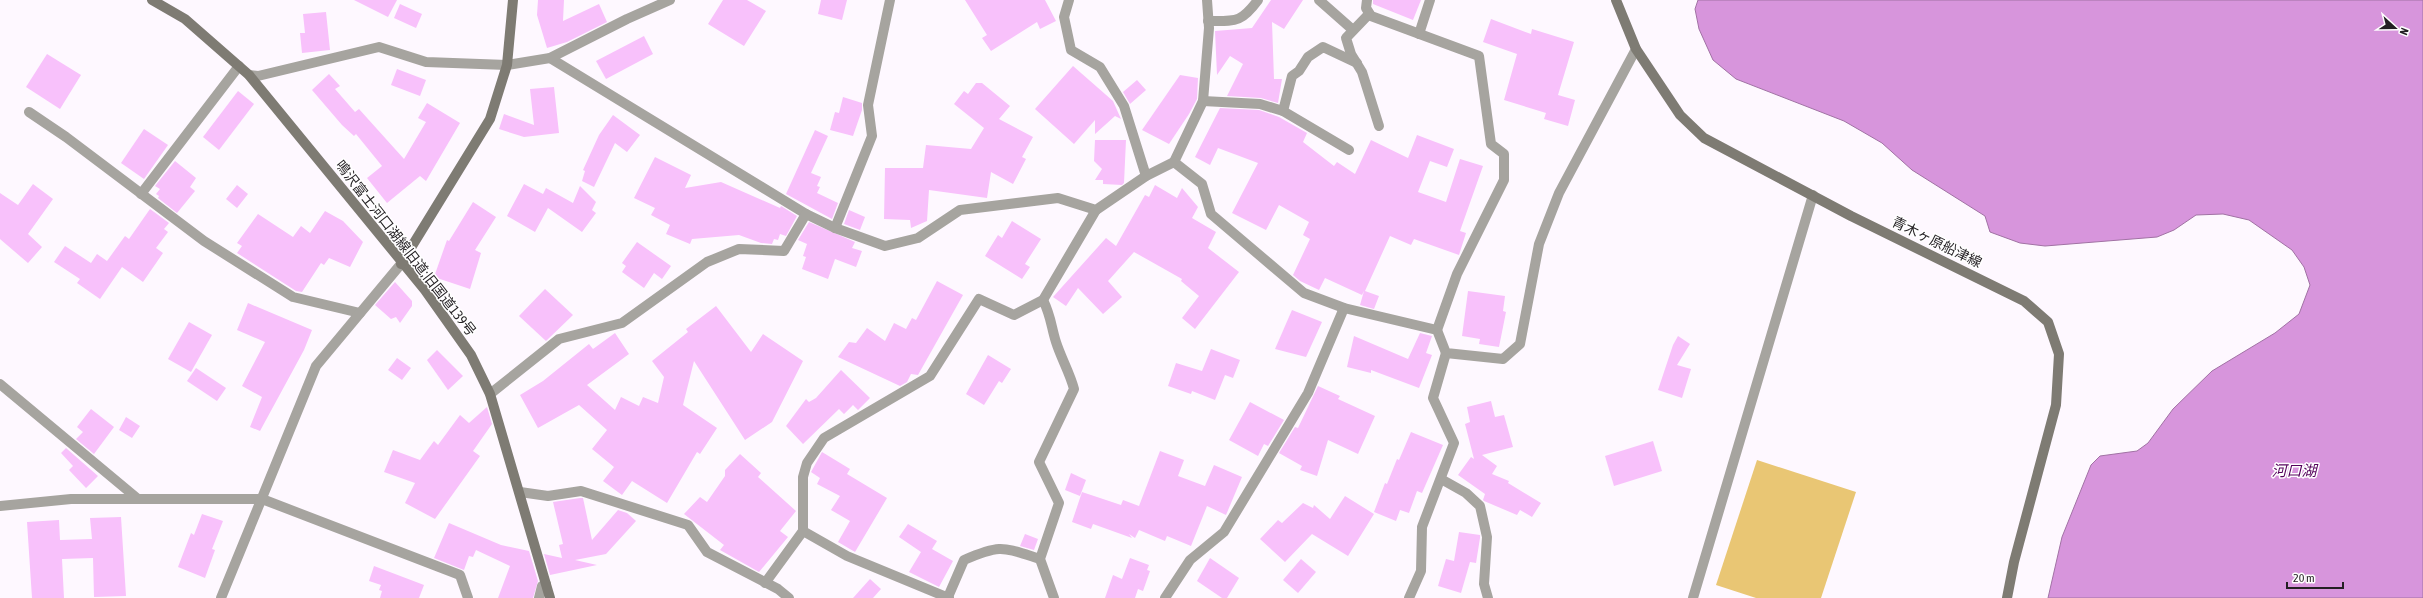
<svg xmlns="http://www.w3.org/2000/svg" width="2423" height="598" viewBox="0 0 2423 598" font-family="'Asap Condensed','Noto Sans JP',sans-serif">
  <rect width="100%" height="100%" fill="#fef8ff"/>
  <path fill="#e9c674" d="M1757,460l99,32 -35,106h-65l-40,-13z"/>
  <path fill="#d795dc" stroke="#a172a4" d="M1698,0h725v598h-375l14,-61 29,-72 9,-9 37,-5 11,-8 25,-34 39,-38 63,-38 24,-19 11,-29 -6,-18 -12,-17 -43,-30 -26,-6 -27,1 -22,15 -17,7 -112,9 -25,-3 -30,-11 -5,-16 -73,-46 -30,-27 -38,-22 -108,-42 -23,-19 -14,-31 -4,-20z"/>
  <g fill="#f8c1fb">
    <path d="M354,0h43l-9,17z"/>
    <path d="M538,0h26l-1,21 36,-17 8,18 -40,20 -20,6 -10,-33z"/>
    <path d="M723,0h24l19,11 -22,35 -36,-22z"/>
    <path d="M821,0h26l-5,20 -24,-6z"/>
    <path d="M965,0h80l11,21 -16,8 -3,-7 -46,29 -9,-13 5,-3z"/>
    <path d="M1271,0h32l-19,29 -12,-7 2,57h8l-4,24 -17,-5 -34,-2 16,-32 -13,-8 -13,19 -2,-44 37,-3z"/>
    <path d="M1373,0h48l-8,20 -40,-16z"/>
    <path d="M400,4l22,10 -6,14 -22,-10z"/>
    <path d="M326,12l4,38 -28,3 -2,-20h5l-2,-19z"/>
    <path d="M1491,19l40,15 1,-5 42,13 -16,53 17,5 -7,26 -24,-7 2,-6 -42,-13 13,-46 -34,-12z"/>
    <path d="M644,36l9,18 -47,25 -10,-18z"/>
    <path d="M47,54l34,21 -21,34 -34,-22z"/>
    <path d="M1073,66l40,35 8,18 -6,-3 -20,18v-14l-21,24 -39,-35z"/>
    <path d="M397,69l29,11 -6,16 -29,-11z"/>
    <path d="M329,74l11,12 -5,3 20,23 4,-3 45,50 22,-37 -8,-4 9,-15 33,20 -34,58 -6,-5 -33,27 -20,-25 15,-12 -26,-32 -2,2 -12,-11 -30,-35z"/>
    <path d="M1180,75l18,3 -1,21 -8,15 -20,30 -27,-14z"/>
    <path d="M1137,80l9,10 -16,14 -7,-12z"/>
    <path d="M976,83h6l28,23 -11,13 34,18 -11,20 4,2 -13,25 -22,-12 -4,26 -58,-8 -2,31 -16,7 -1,-8 -26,-1 1,-51h38l3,-23 45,4 13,-21 -30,-24 10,-13 4,3z"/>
    <path d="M554,87l5,46 -35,4 -25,-8 5,-15 30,11 -4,-36z"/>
    <path d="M238,91l16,13 -35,46 -16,-13z"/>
    <path d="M843,97l19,6v7l-9,26 -23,-6 5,-18 4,1z"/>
    <path d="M1220,108l39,2 20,7 28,16 -4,9 31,24 3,-4 18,12 16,-34 37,18 9,-23 37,14 -7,18 -17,-6 -12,31 28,10 14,-43 23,7 -23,65 6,2 -7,22 -45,-16 -3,6 -21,-9 -25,55 14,5 -5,13 -14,-4 4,-14 -2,4 -37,-17 -6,12 -19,-9 -7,-6 17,-36 -7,-4 6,-13 -30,-17 -13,25 -34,-17 26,-50 -40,-15 -8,17 -15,-8z"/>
    <path d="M613,115l27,20 -13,17 -12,-9 -21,44 -12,-6 3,-10 -2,-1 16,-35z"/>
    <path d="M144,129l24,16 -24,34 -23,-16z"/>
    <path d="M815,130l13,6 -17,37 10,4 -4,9 3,1 -3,6 21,10 -6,16 -46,-25z"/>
    <path d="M1095,140h31l-2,43 -2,2 -19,-1v-4h-8l7,-11 -8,-8z"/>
    <path d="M655,157l36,18 -6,13 36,-6 59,26 1,-2 16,10 -11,20 -6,-2 -2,6 -4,-1 -2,5 -11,-1 -22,-8 -47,4 -2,5 -24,-10 4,-9 -19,-10 4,-7 -21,-10z"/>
    <path d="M175,161l21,17 -6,9 5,4 -18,22 -19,-15 1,-2 -3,-2 4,-5 -5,-3z"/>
    <path d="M33,184l20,15 -25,35 14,13 -14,16 -28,-24v-46l18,12z"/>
    <path d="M524,184l19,10 3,-6 27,15 7,-17 16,16 -4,8 4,3 -14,19 -34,-24 -13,24 -28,-16z"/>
    <path d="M237,185l11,9 -11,14 -11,-9z"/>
    <path d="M1155,185l22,13 5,-10 16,19 -6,11 24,14 -8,16 31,24 -44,57 -13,-11 17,-22 -18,-15 1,-2 -48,-27 -26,29 14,16 -19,17 -25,-26 -12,18 -13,-9 53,-59 10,8 29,-51 4,2z"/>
    <path d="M473,202l23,15 -21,33 6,3 -11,36 -36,-12 13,-37 2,1z"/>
    <path d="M150,209l19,14 -5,6 4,3 -12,16 7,5 -20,29 -21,-15 -22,32 -23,-16 3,-4 -26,-17 11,-16 26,17 6,-9 10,7 18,-25 4,3z"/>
    <path d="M849,210l16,7 -5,13 -16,-6z"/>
    <path d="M325,211l18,10 20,21 -13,25 -21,-9 -5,7 -3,-2 -19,29 -6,-1 -59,-38 5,-7 -5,-3 21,-29 35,23 8,-11 9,7z"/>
    <path d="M1012,221l29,18 -16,25 5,3 -8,12 -37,-23 13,-21 4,3z"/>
    <path d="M809,222l46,20 -3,6 10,3 -6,16 -21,-8 -7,20 -26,-10 4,-12 -3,-1 4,-12 -9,-4z"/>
    <path d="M637,242l34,24 -9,13 -8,-6 -10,15 -22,-16 4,-6 -4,-3z"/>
    <path d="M937,281l26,14 -45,80 -7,-1 -4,8 -7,4 -62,-29 11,-15 7,1 11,-15 18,13 9,-18 12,6 6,-11 4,2z"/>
    <path d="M395,282l17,19v5l-12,17 -4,-6 -5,2 -16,-14z"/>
    <path d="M545,289l28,26 -27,26 -27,-25z"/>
    <path d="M1468,291l37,5 -2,15 3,1 -7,35 -20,-3 1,-5 -18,-3z"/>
    <path d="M248,303l64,27 -8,20 -44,81 -10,-4 12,-30 -20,-11 23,-44 -28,-12z"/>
    <path d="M716,306l35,46 12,-18 40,27 -31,61 -27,18 -51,-79 -11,44 34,23 -17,26 -3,-2 -30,51 -35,-22 -10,14 -19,-14 11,-14 -22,-18 15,-19 -28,-25 -41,23 -18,-33 23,-14 46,-37 4,5 22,-16 14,21 -42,31 28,25 6,-13 18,9 4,-9 15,6 6,-26 -12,-16 36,-29 -2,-3z"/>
    <path d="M1292,310l30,12 -16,35 -31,-8z"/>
    <path d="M189,322l23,13 -21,37 -23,-13z"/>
    <path d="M1420,333l12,3 -6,17 6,2 -13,33 -48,-18v3l-24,-6 7,-31 54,23z"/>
    <path d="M1678,336l12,8 -13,21 14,4 -9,29 -24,-8 15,-45z"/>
    <path d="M1211,349l29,11 -7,18 -8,-3 -10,25 -23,-9 -1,3 -23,-8 8,-23 26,8z"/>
    <path d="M437,350l26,26 -15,14 -21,-30z"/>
    <path d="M988,355l23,14 -9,14 -3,-2 -15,24 -18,-11z"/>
    <path d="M397,358l14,10 -9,12 -14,-10z"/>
    <path d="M196,368l30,20 -9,13 -30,-20z"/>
    <path d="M841,370l29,28 -12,12 -5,-5 -9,9 -5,-5 -36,35 -17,-18 20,-27 3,3 7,-4z"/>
    <path d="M1318,386l22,10 -2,3 37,17 -17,38 -30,-14 -11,36 -17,-6 2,-4 -23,-13 16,-26 3,1z"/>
    <path d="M1491,401l4,16 9,-2 9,32 -31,8 15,11 -5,8 17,7 -1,2 33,20 -9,14 -12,-7 -3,5 -33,-14 -1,-1 2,-6 -27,-19 13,-18 3,2 -9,-35 5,-2 -3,-15z"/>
    <path d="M1250,402l34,18 -16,26 -4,-2 -6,12 -29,-16z"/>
    <path d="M487,407l5,17 -19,27 7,5 -45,63 -30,-16 10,-20 -31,-11 9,-22 27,10 14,-19 4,4 22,-30 9,8z"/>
    <path d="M91,409l23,18 -20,27 -18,-15 7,-7 -6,-5z"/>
    <path d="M126,417l14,9 -8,12 -13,-8z"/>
    <path d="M1411,432l32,13 -21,48 -5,-2 -8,22 -9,-3 -4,11 -22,-9 11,-29 2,1 10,-25 2,1z"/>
    <path d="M1653,441l9,30 -48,15 -9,-30z"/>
    <path d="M66,448l32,28 -12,12 -17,-18 4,-4 -12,-13z"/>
    <path d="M1160,451l24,9 -6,16 27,10 9,-21 28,12 -16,38 -19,-9 -16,40 -24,-10 -2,5 -26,-11 -4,8 -6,-4 3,4 -39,-14 -2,5 -19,-7 10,-30 39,13 2,-5 16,6z"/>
    <path d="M822,452l28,17 -3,5 40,24 -32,54 -17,-10 12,-21 -19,-11 9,-14 -23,-12 3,-6 -9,-6z"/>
    <path d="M740,454l21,19 -3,4 38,34 -16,20 8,6 -29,35 -39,-22 4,-5 -40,-31 16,-17 7,5 18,-26v-6z"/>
    <path d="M1071,473l15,7 -6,16 -15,-6z"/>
    <path d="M1345,496l29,18 -26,42 -36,-22 -27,28 -25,-23 18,-19 4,3 21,-20 10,5 1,-3 16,14z"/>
    <path d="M580,498h3l9,42 26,-30 9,3 9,8 -30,33 -31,6 22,5 -47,10 -6,-21 18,4 -3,-13 4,-1 -10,-42z"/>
    <path d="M202,514l21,7 -11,28 3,1 -10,28 -27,-11 13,-34 3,2z"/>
    <path d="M121,517l5,79 -32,1 -1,-39 -31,1 2,39h-32l-5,-76 32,-2 1,20 32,-1 -2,-21z"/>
    <path d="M449,523l52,22 28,6 9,30 -5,17h-35l12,-32 -34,-16 -3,7 -4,-1 -5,14 -30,-12z"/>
    <path d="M908,524l29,17 -5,8 21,12 -14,26 -30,-15 12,-20 -22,-15z"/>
    <path d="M1459,532l21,3v3l-4,25 -6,-1 -9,31 -23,-7 8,-27 8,2z"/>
    <path d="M1025,534l13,5 -4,11 -14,-4z"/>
    <path d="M1130,558l19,7 -2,5 3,1 -7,20 -5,-2 -3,9h-30l8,-23 9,4z"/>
    <path d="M1210,558l29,20 -12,20h-5l-25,-17z"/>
    <path d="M1301,559l15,13 -18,21 -15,-13z"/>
    <path d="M374,566l50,19 -5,13h-39l2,-7 -3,-1 2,-5 -12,-4z"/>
    <path d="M870,579l11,10 -8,9h-20z"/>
  </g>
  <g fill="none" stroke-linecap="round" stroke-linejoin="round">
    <g stroke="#a6a49f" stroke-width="10">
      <path d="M1319,0l34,30"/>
      <path d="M1369,14l-23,24 5,16 11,18 17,54"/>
      <path d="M1208,21c28,0 33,2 50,-21"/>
      <path d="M1419,34l11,-34"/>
      <path d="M1203,101l57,3 23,7 66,39"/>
      <path d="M1283,111l9,-35 7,-5 9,-14 15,-10 34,16"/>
      <path d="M835,228l37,-92 -4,-31 22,-105"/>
      <path d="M1043,300c8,16 8,26 13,42 5,16 14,31 18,47l-35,73 20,41 -19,56 14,39"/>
      <path d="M1441,479l25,14 14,13 7,31 -3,47 4,14"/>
      <path d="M262,499l198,76 8,23"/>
      <path d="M948,597l16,-37c37,-16 38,-13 76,-1"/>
      <path d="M539,598l3,-12 4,-2"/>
    </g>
    <g stroke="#a6a49f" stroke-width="10">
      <path d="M1069,0l-5,17 7,33 29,17 24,39 22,70"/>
      <path d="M1367,0l-1,8 5,8 108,40 12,88 13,10v26l-47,94 -20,56"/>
      <path d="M550,58l256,156"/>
      <path d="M249,75l9,1 121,-29 47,15 81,3 43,-7 77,-39 43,-19"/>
      <path d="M29,112l37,25 138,104 89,56 67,16"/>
      <path d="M1174,162l29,-61 6,-73 -2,-28"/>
      <path d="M141,194l98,-128"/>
      <path d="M0,384l138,115"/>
      <path d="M490,394l69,-55 63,-16 85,-61 32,-13 45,2 22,-37 29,14 50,18 33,-8 42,-28 98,-12 38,12 50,-34 28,-14 28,22 9,30 93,79 40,15 93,22 9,23 57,6 17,-15 19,-100 20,-51 77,-144"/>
      <path d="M520,492l28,4 33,-5 107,34 19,27 71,37 11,9"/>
      <path d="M0,506l71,-7h191"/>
      <path d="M803,531l44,25 102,42"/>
      <path d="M765,583l38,-52v-54l4,-14 17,-25 106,-62 49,-77 35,16 29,-15 53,-90"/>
      <path d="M221,598l95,-232 85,-102"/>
      <path d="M1165,598l25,-38 34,-28 84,-139 36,-85"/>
      <path d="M1409,598l12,-27 1,-44 32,-84 -21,-45 13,-45"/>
      <path d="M1693,598l120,-403"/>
    </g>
    <g stroke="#7e7b73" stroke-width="10">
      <path d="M152,0l33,19 64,56 176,215 46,65 19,39 60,204"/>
      <path d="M1616,0l20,49 44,66 24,23 147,78 173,85 24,21 11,32 -3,51 -42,157 -7,36"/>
      <path d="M401,264l89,-145 17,-54 6,-65"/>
    </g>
  </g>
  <g text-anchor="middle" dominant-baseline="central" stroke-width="3" stroke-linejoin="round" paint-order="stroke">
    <g font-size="14" fill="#231f23" stroke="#fff">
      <text transform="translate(1937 242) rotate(26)">青木ヶ原船津線</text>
      <text transform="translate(406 248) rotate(52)">鳴沢富士河口湖線旧道;旧国道139号</text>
    </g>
    <g font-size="15" font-style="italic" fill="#54005b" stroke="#fff">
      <text x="2294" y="470">河口湖</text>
    </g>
  </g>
  <g transform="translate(2395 28) rotate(111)" stroke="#ffffff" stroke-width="3" paint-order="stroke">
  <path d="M0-3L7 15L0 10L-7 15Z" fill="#231f23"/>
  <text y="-6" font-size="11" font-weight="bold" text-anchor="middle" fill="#231f23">N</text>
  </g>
  <path d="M2287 582v6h56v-6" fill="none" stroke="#231f23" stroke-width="2"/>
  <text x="2293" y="582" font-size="12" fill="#231f23" stroke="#ffffff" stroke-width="3" paint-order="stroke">20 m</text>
</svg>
